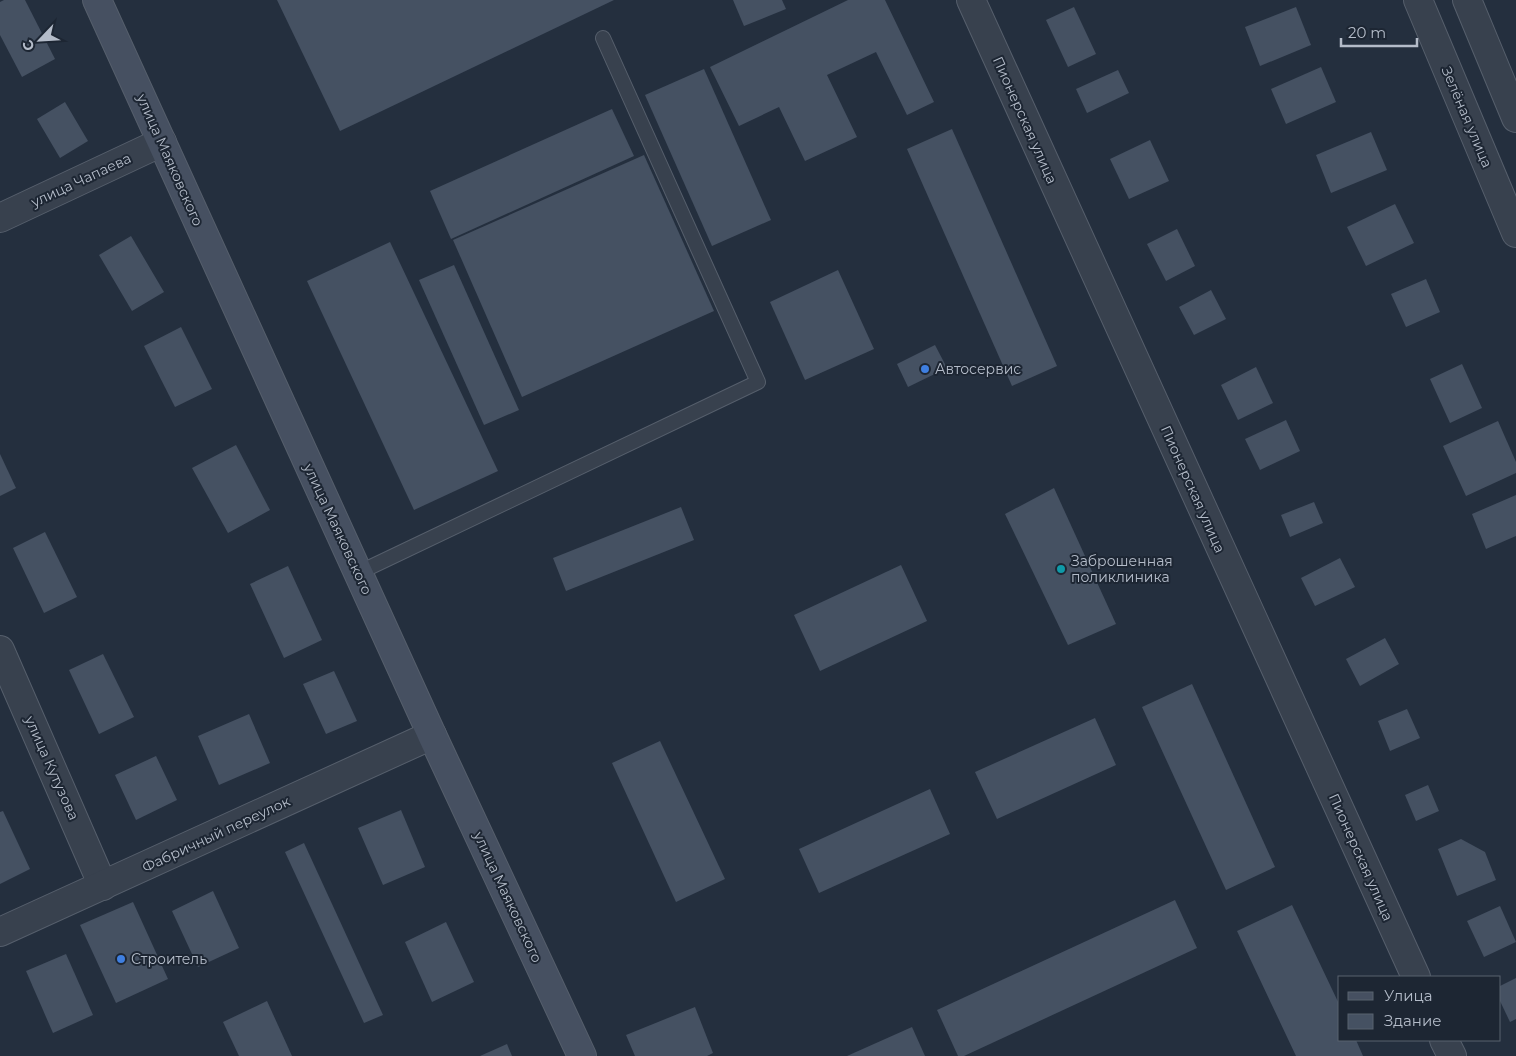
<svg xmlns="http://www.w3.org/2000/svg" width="1516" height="1056" viewBox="0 0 1516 1056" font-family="Montserrat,sans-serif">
  <rect width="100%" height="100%" fill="#242f3e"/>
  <g fill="#455162">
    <path d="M4,0h21l30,59 -33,18 -22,-42v-33z"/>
    <path d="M277,0h337l-274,131z"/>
    <path d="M733,0h49l4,9 -42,17z"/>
    <path d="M848,0h37l49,102 -27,13 -31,-63 -49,23 30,62 -52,24 -26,-54 -40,19 -29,-59z"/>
    <path d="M1074,7l22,47 -28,13 -22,-47z"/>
    <path d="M1296,7l15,38 -51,21 -15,-39z"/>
    <path d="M1321,67l15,35 -50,22 -15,-35z"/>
    <path d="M704,69l67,151 -59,26 -67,-151z"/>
    <path d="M1118,70l11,23 -42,20 -11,-24z"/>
    <path d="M65,102l23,39 -28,17 -23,-39z"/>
    <path d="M612,109l22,47 -183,83 -21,-48z"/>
    <path d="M952,129l105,237 -45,20 -105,-237z"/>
    <path d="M1371,132l16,38 -56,23 -15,-38z"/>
    <path d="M1150,140l19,41 -40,18 -19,-40z"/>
    <path d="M644,155l70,156 -192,86 -69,-157z"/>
    <path d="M1395,204l19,39 -48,23 -19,-39z"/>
    <path d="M1177,229l18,37 -29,15 -19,-37z"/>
    <path d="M131,236l33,56 -32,19 -33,-56z"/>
    <path d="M390,242l108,229 -84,39 -107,-229z"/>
    <path d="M454,265l65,145 -35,15 -65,-145z"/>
    <path d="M838,270l36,79 -69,31 -35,-78z"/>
    <path d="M1426,279l14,33 -34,15 -15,-33z"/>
    <path d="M1211,290l15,29 -32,16 -15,-28z"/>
    <path d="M181,327l31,62 -37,18 -31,-61z"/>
    <path d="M935,345l12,23 -39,19 -11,-23z"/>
    <path d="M1462,364l20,44 -32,15 -20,-44z"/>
    <path d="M1256,367l17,36 -35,17 -17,-35z"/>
    <path d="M1286,420l14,31 -40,19 -15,-31z"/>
    <path d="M1498,421l18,41v11l-50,23 -23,-50z"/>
    <path d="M236,445l34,65 -42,23 -36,-65z"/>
    <path d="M0,454l16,34 -16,8z"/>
    <path d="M1054,488l62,136 -48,21 -63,-131z"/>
    <path d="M1516,495v41l-30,13 -14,-35z"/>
    <path d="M1314,502l9,21 -33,14 -9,-22z"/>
    <path d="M681,507l13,33 -128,51 -13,-33z"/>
    <path d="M45,532l32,65 -33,16 -31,-65z"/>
    <path d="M1340,558l15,29 -40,19 -14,-28z"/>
    <path d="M901,565l26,56 -107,50 -26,-56z"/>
    <path d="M288,566l34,74 -38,18 -34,-74z"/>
    <path d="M1385,638l14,26 -39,22 -14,-27z"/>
    <path d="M103,654l31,63 -35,17 -30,-64z"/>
    <path d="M334,671l23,50 -31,13 -23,-50z"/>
    <path d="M1192,684l83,183 -49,23 -84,-183z"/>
    <path d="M1407,709l13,29 -30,13 -12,-30z"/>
    <path d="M249,714l21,49 -51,22 -21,-49z"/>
    <path d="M1095,718l21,47 -119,54 -22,-47z"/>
    <path d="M660,741l65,138 -49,23 -64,-139z"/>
    <path d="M156,756l21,44 -41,20 -21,-45z"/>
    <path d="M1428,785l11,26 -23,10 -11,-26z"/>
    <path d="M930,789l20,45 -131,59 -20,-44z"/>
    <path d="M401,810l24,57 -42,18 -25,-57z"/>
    <path d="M3,811l27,58 -30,15v-72z"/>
    <path d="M1461,839l24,13 11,28 -39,16 -19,-47z"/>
    <path d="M304,843l79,172 -19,8 -79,-171z"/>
    <path d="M213,891l26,57 -41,19 -26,-56z"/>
    <path d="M1175,900l22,48 -233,108h-6l-21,-46z"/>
    <path d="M133,902l35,77 -52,24 -36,-78z"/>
    <path d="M1292,905l48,101v34h16l7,16h-67l-59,-125z"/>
    <path d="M1500,906l16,36 -32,15 -17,-36z"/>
    <path d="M446,922l28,60 -42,20 -27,-60z"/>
    <path d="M66,954l27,61 -40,18 -27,-62z"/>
    <path d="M1516,978v41l-6,3 -10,-21v-15z"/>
    <path d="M267,1001l25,55h-53l-16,-34z"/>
    <path d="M695,1007l18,46 -6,3h-72l-9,-21z"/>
    <path d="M912,1027l13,29h-78z"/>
    <path d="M507,1044l5,12h-32z"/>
  </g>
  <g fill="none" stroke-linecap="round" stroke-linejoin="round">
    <g stroke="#565f6c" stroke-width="16">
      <path id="service" d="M358,573l400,-191 -155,-344"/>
    </g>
    <g stroke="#565f6c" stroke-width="30">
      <g id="minor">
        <path d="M971,0l445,977"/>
        <path d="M1418,0l98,233"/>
        <path d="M1467,0l49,118"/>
        <path d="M0,218l162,-76"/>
        <path d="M0,650l103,236"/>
        <path d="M0,932l432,-197"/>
        <path d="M1444,1040l8,16"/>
      </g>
    </g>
    <g stroke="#565f6c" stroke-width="30">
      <path id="secondary" d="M97,0l335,735 150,321"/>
    </g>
    <use href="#service" stroke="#38414e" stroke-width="14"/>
    <use href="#minor" stroke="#38414e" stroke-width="28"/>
    <use href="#secondary" stroke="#465061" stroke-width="28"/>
  </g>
  <g fill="#3f7fe0" stroke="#1d2633" stroke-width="2">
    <circle cx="925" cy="369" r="5"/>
    <circle cx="121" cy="959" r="5"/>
  </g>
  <circle fill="#0f9aa8" stroke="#1d2633" stroke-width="2" cx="1061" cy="569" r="5"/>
  <g text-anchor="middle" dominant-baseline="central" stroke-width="4" stroke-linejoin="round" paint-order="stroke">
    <g font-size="14" fill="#b4bcc9" stroke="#1d2633">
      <text transform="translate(1467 117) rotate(67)">Зелёная улица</text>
      <text transform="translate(1025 120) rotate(66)">Пионерская улица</text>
      <text transform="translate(170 160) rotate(66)">улица Маяковского</text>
      <text transform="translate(81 180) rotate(-25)">улица Чапаева</text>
      <text transform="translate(1193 489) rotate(66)">Пионерская улица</text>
      <text transform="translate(338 529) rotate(65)">улица Маяковского</text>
      <text transform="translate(52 768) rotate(66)">улица Кутузова</text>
      <text transform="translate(216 834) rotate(-25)">Фабричный переулок</text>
      <text transform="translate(1361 857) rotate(66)">Пионерская улица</text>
      <text transform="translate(508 897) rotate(65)">улица Маяковского</text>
    </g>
    <g font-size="14" fill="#b4bcc9" stroke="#1d2633" text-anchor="start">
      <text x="935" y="369">Автосервис</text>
      <text x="1071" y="561">Заброшенная<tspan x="1071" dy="16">поликлиника</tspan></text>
      <text x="131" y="959">Строитель</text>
    </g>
  </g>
  <rect x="1338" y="976" width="162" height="65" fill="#1d2633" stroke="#59626f"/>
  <rect x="1348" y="992" width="25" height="8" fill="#465061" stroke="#59626f"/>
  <text x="1384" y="1001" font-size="15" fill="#b4bcc9">Улица</text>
  <rect x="1348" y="1014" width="25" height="15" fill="#455162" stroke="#59626f"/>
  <text x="1384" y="1026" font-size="15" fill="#b4bcc9">Здание</text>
  <g transform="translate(40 40) rotate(245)" stroke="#1d2633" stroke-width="4" paint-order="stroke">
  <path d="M0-4L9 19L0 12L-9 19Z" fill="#b4bcc9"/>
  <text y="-8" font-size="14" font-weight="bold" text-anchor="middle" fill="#b4bcc9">С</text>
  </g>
  <path d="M1341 38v8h76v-8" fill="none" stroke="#b4bcc9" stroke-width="2.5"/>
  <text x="1348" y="38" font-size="15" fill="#b4bcc9" stroke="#1d2633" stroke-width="4" paint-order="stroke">20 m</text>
</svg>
